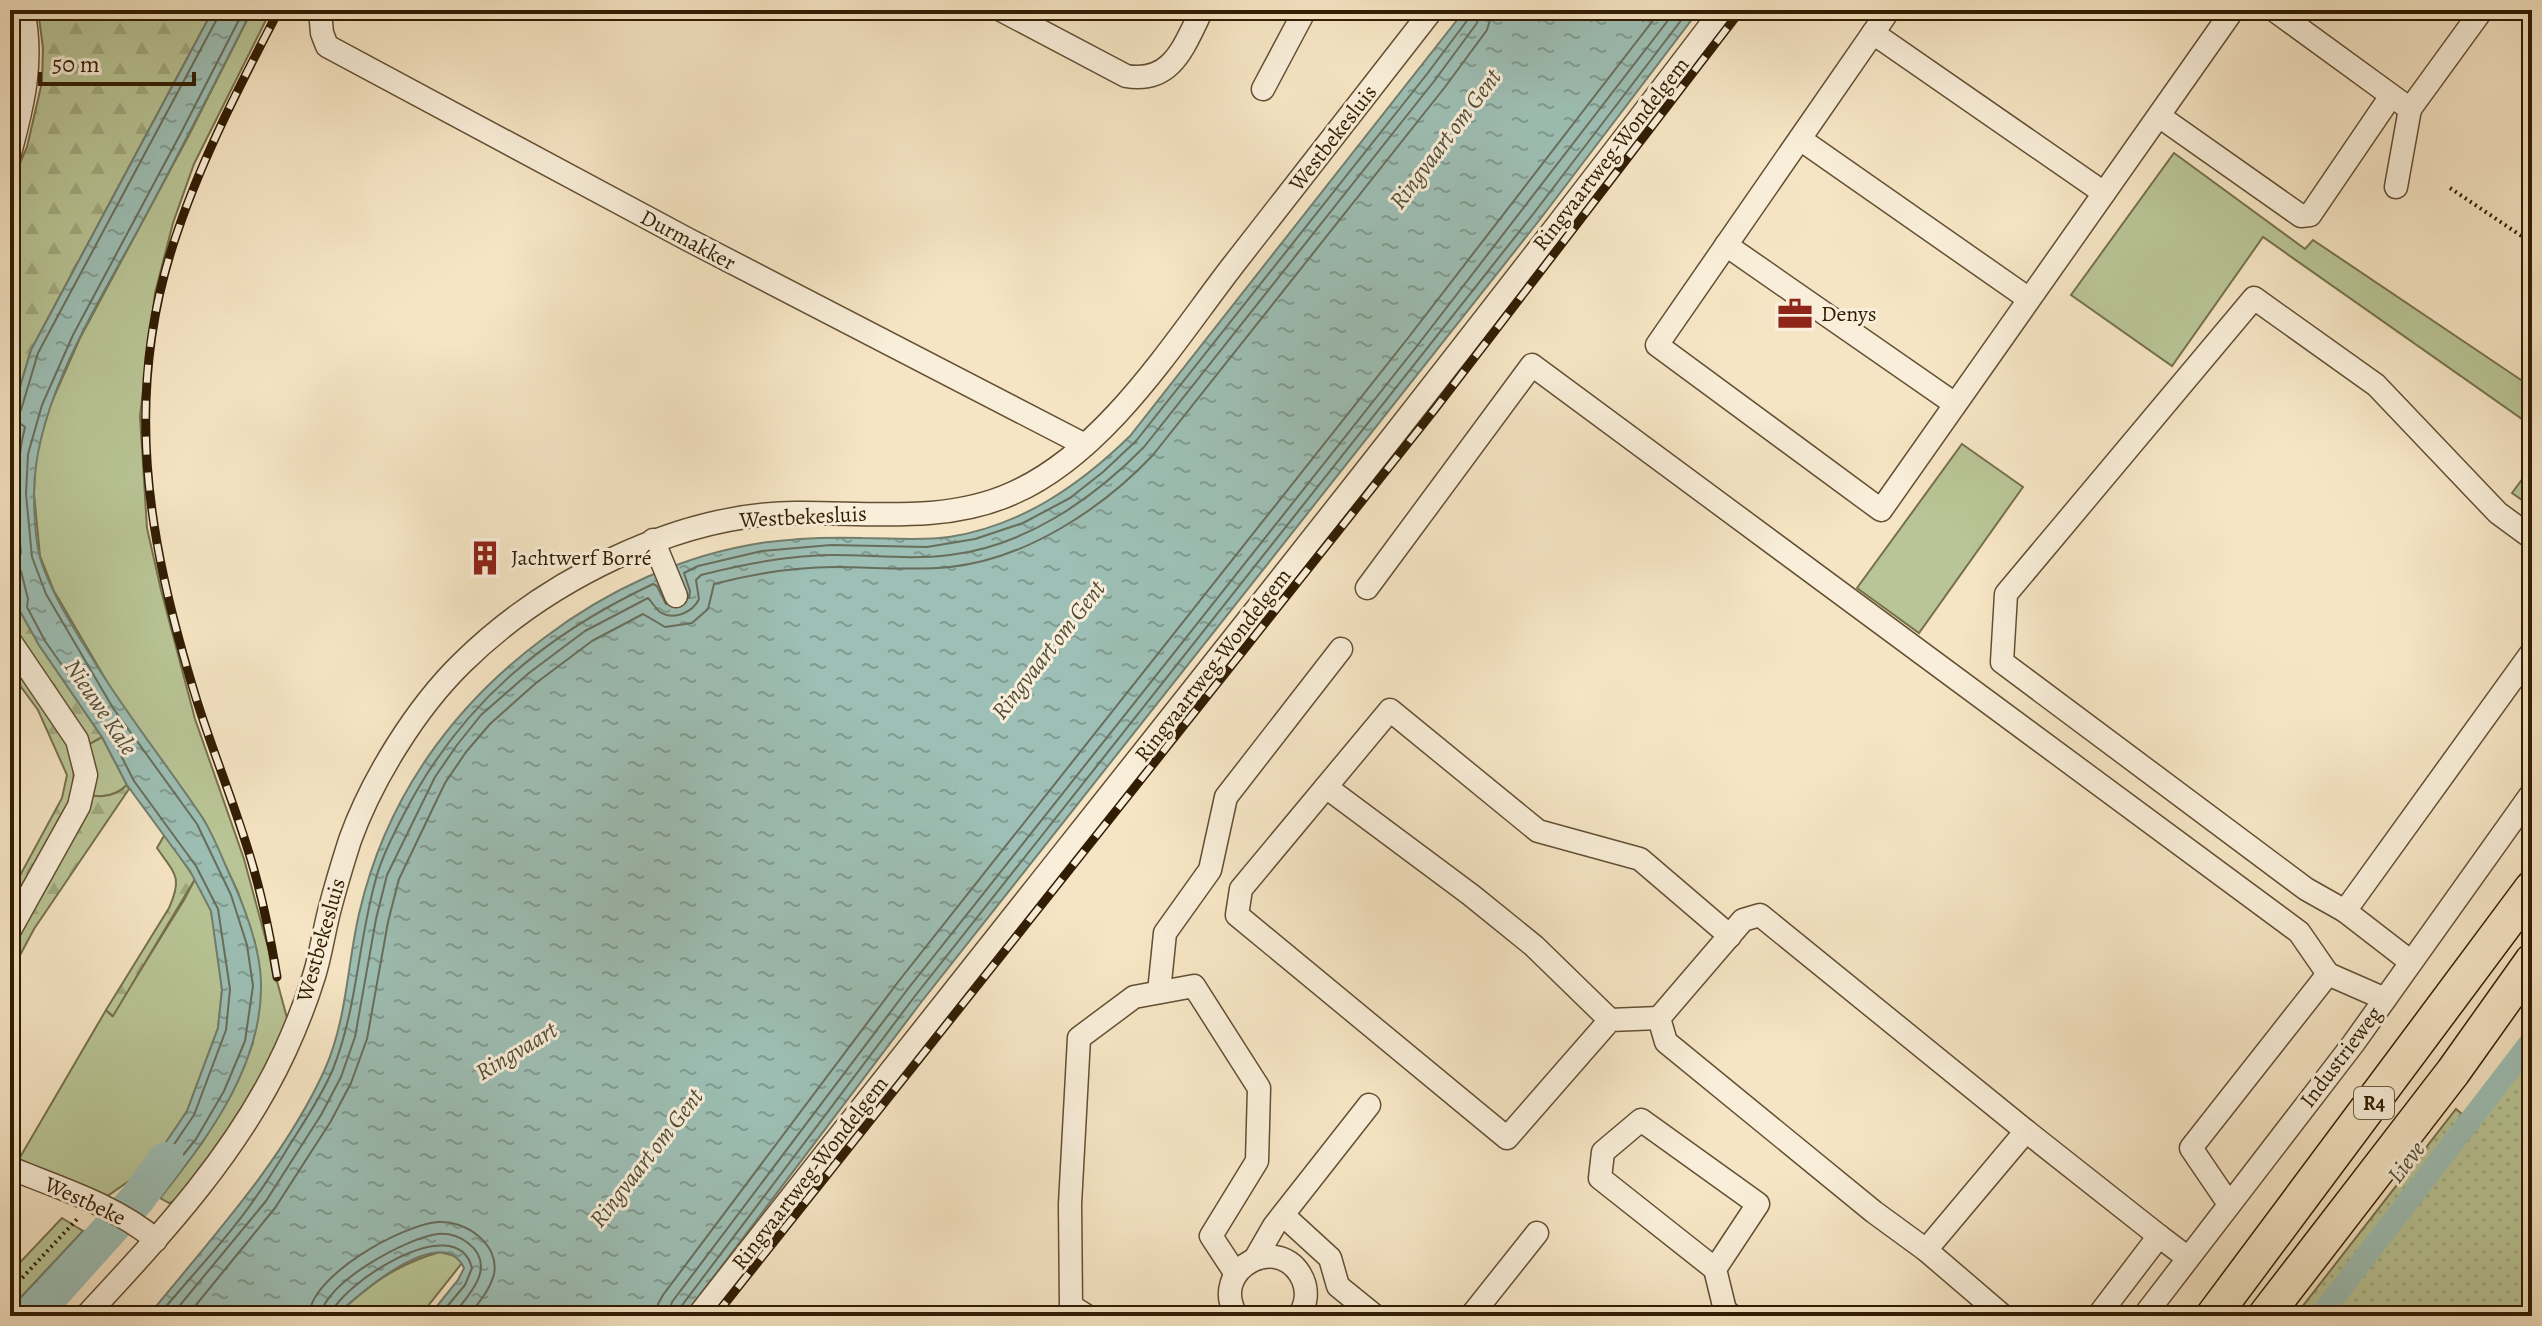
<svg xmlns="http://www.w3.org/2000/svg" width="2542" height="1326" viewBox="0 0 2542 1326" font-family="Alegreya,serif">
  <defs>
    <pattern id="forest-firs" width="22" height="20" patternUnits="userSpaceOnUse" patternTransform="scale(2)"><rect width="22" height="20" fill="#b9c596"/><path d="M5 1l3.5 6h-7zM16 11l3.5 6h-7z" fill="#a0a980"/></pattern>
    <pattern id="park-dots" width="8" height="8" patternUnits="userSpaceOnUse" patternTransform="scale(2)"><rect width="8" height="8" fill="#b9c596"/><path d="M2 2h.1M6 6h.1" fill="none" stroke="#a0a980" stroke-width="1.8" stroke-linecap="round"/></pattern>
    <pattern id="water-ripples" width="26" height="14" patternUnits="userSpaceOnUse" patternTransform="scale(2)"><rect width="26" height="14" fill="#9dbfb5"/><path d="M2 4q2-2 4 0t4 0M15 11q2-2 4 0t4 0" fill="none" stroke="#819b91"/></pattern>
  </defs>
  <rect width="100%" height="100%" fill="#f6e5c4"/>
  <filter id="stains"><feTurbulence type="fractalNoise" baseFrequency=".0025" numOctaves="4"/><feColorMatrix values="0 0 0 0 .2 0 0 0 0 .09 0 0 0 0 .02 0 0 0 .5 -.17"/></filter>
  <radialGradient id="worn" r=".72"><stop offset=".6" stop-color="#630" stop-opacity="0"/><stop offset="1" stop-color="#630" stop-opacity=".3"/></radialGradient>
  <g fill="#b9c596" stroke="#76714c" stroke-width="2">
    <path d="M10,10h7l4,20 -11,102z"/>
    <path d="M252,10h19l-77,154 -21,59 -18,70 -15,123 7,112 14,62 34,129 49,140 43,159c-6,22 -15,43 -26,63 -12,20 -75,119 -92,122l-9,-5 42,-55 29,-48 22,-52 2,-100 -17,-51 -34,-72 -84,-116 -66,-113 -14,-35 -6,-62 2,-39 13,-47 31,-70 109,-203z"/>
    <path d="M2174,153l131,96 8,-9 211,142 8,-11v55l-269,-189 -91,129 -101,-71z"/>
    <path d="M1962,444l61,43 -104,146 -62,-45z"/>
    <path d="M2532,466v41l-20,-14z"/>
    <path d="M102,737l25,48c-17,16 -33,12 -53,6l-1,-38z"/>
    <path d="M195,879l16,31 7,37 4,43 -4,38 -31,83 -19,31 -19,25 -43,30 -87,-38 87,-149 6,6 72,-116z"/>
    <path d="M62,1218l21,13 -73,78v-36z"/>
    <path d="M440,1252l15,4 7,7 -42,53h-85c35,-31 59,-51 105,-64z"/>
  </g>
  <g fill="url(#forest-firs)" stroke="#76714c" stroke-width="2">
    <path d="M38,10h175l-182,340 -21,71v-235l17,-39 15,-65 1,-34z"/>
    <path d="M10,559l10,43 -4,2 23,41 63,92 -29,16 1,38c20,6 36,10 53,-6l2,4 -95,140 -24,45v-25l19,-38 -19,-3v-14l52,-96 5,-23 -29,-65 -28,-38z"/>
    <path d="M165,834l30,45 -82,137 -7,-6 63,-102c14,-31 6,-34 -12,-60z"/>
  </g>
  <path fill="url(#park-dots)" stroke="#76714c" stroke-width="2" d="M2532,1055v261h-237l161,-207 21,18z"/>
  <g fill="url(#water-ripples)" stroke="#727e6e" stroke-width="2">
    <path d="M213,10h39c-35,69 -70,138 -107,207 -43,81 -110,182 -111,275 0,20 1,46 6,66 11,35 33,69 52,100 34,56 74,105 110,159 11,17 18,36 26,54 16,34 33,76 33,114 1,80 -53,154 -101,213h-23l-5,-17 17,-14 38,-56 31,-83 4,-38 -11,-79 -21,-40 -63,-86 -25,-48 -63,-92 -23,-41 4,-3 -10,-42v-138l21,-71z"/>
    <path d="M1465,10h234l-158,208 -619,783 -238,315h-255l29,-36 6,-12c-23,-48 -107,28 -129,48h-187c62,-76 136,-156 177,-247 22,-50 22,-103 34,-155 26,-114 92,-207 185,-276 63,-48 139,-83 217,-95 34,-5 68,-6 102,-5 28,0 58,3 86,-1 72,-11 131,-52 181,-101z"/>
    <path d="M83,1231l24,1v22l-56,62h-41v-7z"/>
  </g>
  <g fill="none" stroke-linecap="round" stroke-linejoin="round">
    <g stroke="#686e5c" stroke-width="2">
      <path d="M10,415l11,-5 17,-57 180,-336 1,-7"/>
      <path d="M10,425l11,-1 4,3c-11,43 -8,83 -4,126l-3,3h-8"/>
      <path d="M10,566l6,1 5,4 7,28 -1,8 18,34 64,91 25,49 62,85 22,43 12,80 -4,41 -32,85 -38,56 -14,12 2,7h11l41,-51 28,-48 21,-50 8,-55 -6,-41 -16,-50 -34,-71 -84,-116 -67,-114 -14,-37 -6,-63 2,-40 14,-49 31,-70 109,-204 62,-121"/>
      <path d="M689,598l1,-7 -6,-18 14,-7 64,-15 69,-6 96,2 48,-8 48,-16 47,-25 33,-26 33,-31 291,-367 42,-56 2,-8"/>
      <path d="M10,1313l9,-2 67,-71h11l1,12 -50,56 -2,8"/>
      <path d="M158,1316c33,-40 71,-79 100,-122 13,-18 24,-37 36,-56 14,-22 29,-45 39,-69 25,-63 25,-130 44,-194 6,-21 17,-42 27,-61 56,-109 139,-178 249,-230l4,2 9,18"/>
      <path d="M171,1316l95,-115 55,-86 20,-38 14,-40 21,-118 11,-44 48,-98 22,-32 24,-30 48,-42 56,-42 63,-33c4,4 7,10 12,14 14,9 33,0 39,-13l-3,-19 5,-5c43,-11 87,-20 132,-20 39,0 78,5 117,0 75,-9 142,-55 194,-108l291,-367 42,-57 4,-13"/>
      <path d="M187,1316l88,-108 56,-87 20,-38 16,-44 21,-117 11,-43 46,-96 21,-31 24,-28 46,-41 56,-42 51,-27 22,13 27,-4 16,-14 6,-25c39,-10 80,-17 120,-17 39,0 77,4 116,0 76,-8 152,-58 203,-112l292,-368 42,-57 6,-20"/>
      <path d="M309,1316c1,-40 92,-91 129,-94 27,-2 62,22 56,52 -4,16 -16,30 -26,42"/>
      <path d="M321,1316c1,-32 87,-79 117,-82 11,-1 22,3 30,9 30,23 1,52 -16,73"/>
      <path d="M331,1316c3,-27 125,-110 141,-48l-7,17 -26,31"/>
      <path d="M656,1316l2,-12 5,-9 235,-313 510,-644 253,-328"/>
      <path d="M668,1316l4,-14 235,-312 510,-644 259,-336"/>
      <path d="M679,1316l1,-8 235,-312 619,-783 155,-203"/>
    </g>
    <path stroke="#9dbfb5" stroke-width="22" d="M2320,1316l212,-276"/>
    <path stroke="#9dbfb5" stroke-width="36" d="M32,1316l105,-117 29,-39"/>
    <g stroke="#634f33" stroke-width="25">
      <g id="minor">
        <path d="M320,10l2,23 5,13 360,193 398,206"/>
        <path d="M1001,10l125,66c47,8 58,-31 76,-66"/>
        <path d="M1889,10l-232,335 224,165 352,-500"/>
        <path d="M2274,10l136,99 72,-99"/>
        <path d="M1873,33l231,160"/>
        <path d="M1263,89l42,-79"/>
        <path d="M2159,116l142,100 9,-1 81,-119"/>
        <path d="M1800,139l229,160"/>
        <path d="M10,153c13,-48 24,-93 13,-143"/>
        <path d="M2396,187l14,-78"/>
        <path d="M1726,245l229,159"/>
        <path d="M653,540l23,56"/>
        <path d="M1367,588l165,-223 767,567 29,42"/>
        <path d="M10,641l67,99 9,35 -7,31 -69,124"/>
        <path d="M1326,787l145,108 63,51 76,74"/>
        <path d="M2345,911l-39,-22 -304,-227 4,-68 248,-296 122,87 122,128 34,25"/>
        <path d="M2411,962l-66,-51 187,-259"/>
        <path d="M1159,992l6,-59 45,-63 16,-73 115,-148"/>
        <path d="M1659,1018l-49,2 -103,118 -270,-223 4,-26 149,-179 148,121 102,28 90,77"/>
        <path d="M10,1168c49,20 105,37 146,72"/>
        <path d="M2229,1204l-38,-56 137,-174 57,25"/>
        <path d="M1283,1215l47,43 8,28 37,30"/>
        <path d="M1926,1250l-52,-38 -208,-170 -7,-24 84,-98 17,-5 266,216"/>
        <path d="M1255,1259l19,-33 95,-121"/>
        <path d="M1715,1269l43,-65 -117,-84 -38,32 -3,26 115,91 10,41 7,6"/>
        <path d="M86,1316c75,-81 152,-163 199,-265 11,-24 21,-49 29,-75 7,-22 10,-46 16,-68 6,-23 13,-46 20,-68 22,-61 66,-132 112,-177 83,-82 215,-149 333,-150 72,-1 150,11 218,-20 93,-41 160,-150 221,-229 66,-84 132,-169 198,-254"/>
        <path d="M698,1316c341,-436 690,-865 1024,-1306"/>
        <path d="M1087,1316l-16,-10 -1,-102 9,-166 55,-41 60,-11 65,102 -2,73 -46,75 25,38"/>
        <path d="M1237,1316c-30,-47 44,-86 66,-36 5,12 3,25 -4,36"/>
        <path d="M1471,1316l66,-83"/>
        <path d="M2003,1316l-77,-66 100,-119 133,105"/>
        <path d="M2098,1316l61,-80 29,22"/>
        <path d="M2144,1316l209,-272 179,-251"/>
      </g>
    </g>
    <g stroke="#321d03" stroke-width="37">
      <g id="highway">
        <path d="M2213,1316l319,-428"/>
        <path d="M2265,1316l188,-244 79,-111"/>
      </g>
    </g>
    <g stroke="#321d03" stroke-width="4" stroke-dasharray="2 4" stroke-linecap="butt">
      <path d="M2450,188l82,55"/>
      <path d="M10,1291l69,-74"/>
    </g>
    <use href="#minor" stroke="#f9eed9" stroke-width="22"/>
    <use href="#highway" stroke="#f6e5c4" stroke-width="34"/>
    <g stroke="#321d03" stroke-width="9">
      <g id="rail">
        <path d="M277,977c-6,-36 -13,-72 -23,-107 -16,-58 -40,-114 -58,-172 -49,-159 -75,-306 -18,-468 26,-76 64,-149 101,-220"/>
        <path d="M715,1316l720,-907 306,-399"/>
      </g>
    </g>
    <use href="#rail" stroke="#f9eed9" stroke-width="6" stroke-dasharray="18" stroke-linecap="butt"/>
  </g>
  <defs>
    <g id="office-bare" transform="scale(2.76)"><path d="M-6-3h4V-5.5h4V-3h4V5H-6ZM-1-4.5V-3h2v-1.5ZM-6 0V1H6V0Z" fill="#8f2418" stroke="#f9eed9" stroke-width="2.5" paint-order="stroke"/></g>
    <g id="building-bare" transform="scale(2.76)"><path d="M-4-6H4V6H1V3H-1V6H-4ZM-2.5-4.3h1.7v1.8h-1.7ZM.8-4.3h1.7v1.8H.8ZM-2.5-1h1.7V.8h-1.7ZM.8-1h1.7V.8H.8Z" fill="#8f2418" stroke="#f9eed9" stroke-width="2.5" paint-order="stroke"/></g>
  </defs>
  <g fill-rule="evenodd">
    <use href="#office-bare" x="1795" y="314"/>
    <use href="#building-bare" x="485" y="558"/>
  </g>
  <g text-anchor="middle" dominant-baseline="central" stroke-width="6" stroke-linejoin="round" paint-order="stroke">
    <rect fill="#f9eed9" stroke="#6e5c43" stroke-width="2" x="2354" y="1087" width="40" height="32" rx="6"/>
    <g font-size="20" font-weight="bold" fill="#321d03">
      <text x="2374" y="1103">R4</text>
    </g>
    <g font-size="22" fill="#321d03" stroke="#f9eed9">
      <text transform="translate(1333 138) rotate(-52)">Westbekesluis</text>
      <text transform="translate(1611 154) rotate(-52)">Ringvaartweg-Wondelgem</text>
      <text transform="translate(688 240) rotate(28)">Durmakker</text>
      <text transform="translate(803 517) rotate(-3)">Westbekesluis</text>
      <text transform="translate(1213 665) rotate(-52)">Ringvaartweg-Wondelgem</text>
      <text transform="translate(321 940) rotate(-74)">Westbekesluis</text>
      <text transform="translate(2341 1057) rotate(-53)">Industrieweg</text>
      <text transform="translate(810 1173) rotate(-52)">Ringvaartweg-Wondelgem</text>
      <text transform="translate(85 1201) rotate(25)">Westbeke</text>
    </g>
    <g font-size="22" fill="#321d03" stroke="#f9eed9" text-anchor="start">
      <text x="1821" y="314">Denys</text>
      <text x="511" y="558">Jachtwerf Borré</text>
    </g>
    <g font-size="24" font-style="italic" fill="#524e38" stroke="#f9eed9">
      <text transform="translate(1445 139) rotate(-53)">Ringvaart om Gent</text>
      <text transform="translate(1048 650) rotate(-52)">Ringvaart om Gent</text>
      <text transform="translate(101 707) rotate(56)">Nieuwe Kale</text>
      <text transform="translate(516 1051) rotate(-31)">Ringvaart</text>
      <text transform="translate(646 1158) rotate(-52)">Ringvaart om Gent</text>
      <text transform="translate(2406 1162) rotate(-53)">Lieve</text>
    </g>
  </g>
  <rect width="2542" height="1326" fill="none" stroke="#f6e5c4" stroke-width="40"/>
  <rect x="12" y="12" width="2518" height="1302" fill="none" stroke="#321d03" stroke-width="4"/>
  <rect x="20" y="20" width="2502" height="1286" fill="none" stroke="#321d03" stroke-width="2"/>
  <path d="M40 72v12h154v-12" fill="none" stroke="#321d03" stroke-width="4"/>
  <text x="52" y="72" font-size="24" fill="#321d03" stroke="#f9eed9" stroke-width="6" paint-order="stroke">50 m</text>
  <rect width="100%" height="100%" filter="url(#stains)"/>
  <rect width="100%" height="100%" fill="url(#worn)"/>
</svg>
